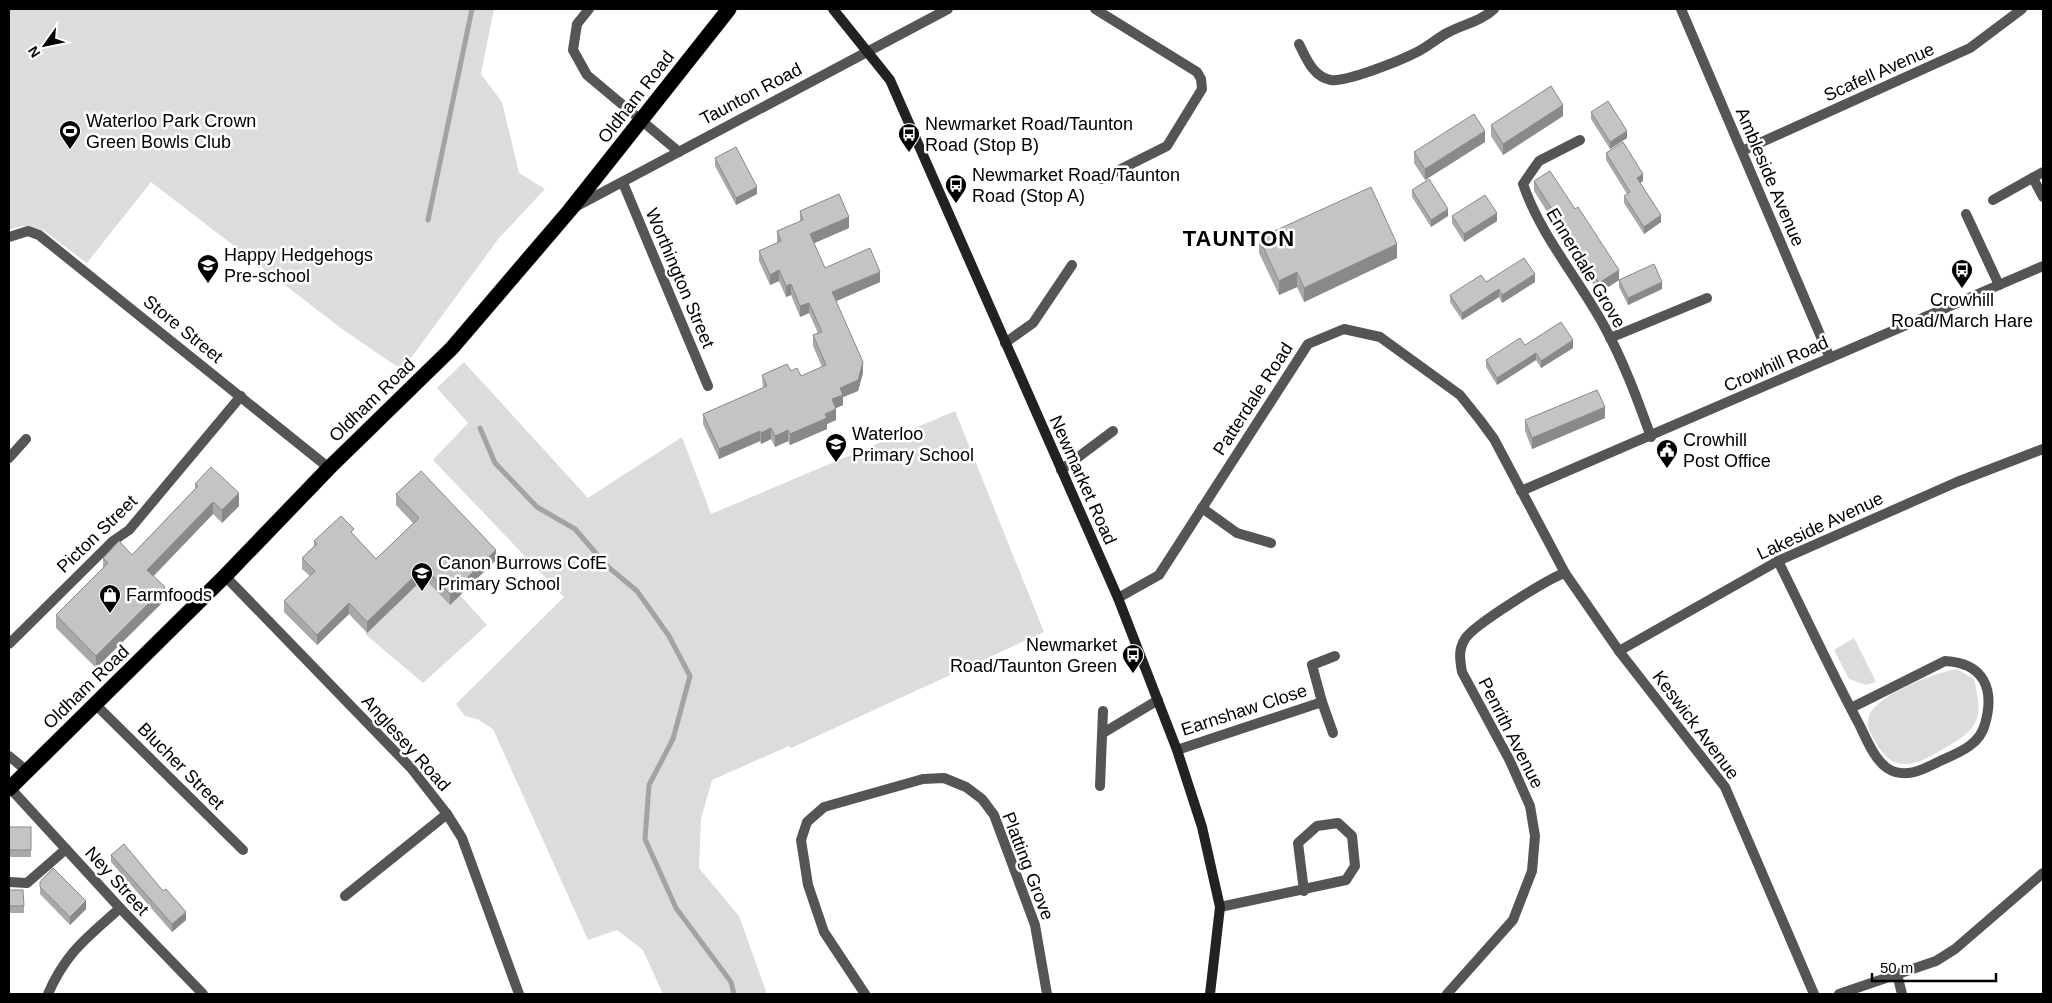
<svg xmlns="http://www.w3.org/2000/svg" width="2052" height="1003" viewBox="0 0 2052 1003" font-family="Helvetica,sans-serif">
  <rect width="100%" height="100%" fill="#fff"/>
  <g fill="#dcdcdc">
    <path d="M9,9h485l-13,65 21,28 17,71 26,16 -46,49 -97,132 -60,-41 -191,-147 -64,81 -44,-33 -19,-4 -15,3z"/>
    <path d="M464,362l124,136 94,-61 29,77 244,-103 89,221 -253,116 -2,-2 -77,34 -11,39 -2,49 40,48 28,78h-104l-20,-44 -26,-20 -29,10 -95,-211 -16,-10 -12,-3 -9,-12 108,-107 -131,-137 35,-37 -31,-35z"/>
    <path d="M424,578l27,25 7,-10 29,32 -64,58 -58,-49z"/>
    <path d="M1854,638l22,44 -10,3 -17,-6 -15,-29z"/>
    <path d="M1957,669l17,10c8,34 8,48 -24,66 -30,18 -55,34 -75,-4 -5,-8 -9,-16 -6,-25 7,-21 68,-44 88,-47z"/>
  </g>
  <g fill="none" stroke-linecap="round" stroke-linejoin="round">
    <g stroke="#a3a3a3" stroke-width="5">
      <path d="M428,220l44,-211"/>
      <path d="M480,428l15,35 42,44 38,22 32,37 30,25 32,45 21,40 -17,63 -24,46 -4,54 31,69 55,74 3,12"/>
    </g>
    <g stroke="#dbdbdb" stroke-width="16">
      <path id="highway" d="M9,789l216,-213 104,-108 123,-120 118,-138 159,-201"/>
    </g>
    <g stroke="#555" stroke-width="10">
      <path d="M589,9l-12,15 -4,26 14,25 92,77"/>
      <path d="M1095,9l102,63 4,7 1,10 -35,57 -66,33"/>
      <path d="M1681,9l149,349"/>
      <path d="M1299,44c7,14 14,33 32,36 16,2 68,-19 84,-27 11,-5 21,-14 32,-20 16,-9 33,-11 47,-24"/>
      <path d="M1580,140l-41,21 -16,23c17,50 54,93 80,140 20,36 34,74 48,113"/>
      <path d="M1742,151l228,-103 52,-39"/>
      <path d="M2033,178l10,19"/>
      <path d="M623,183l85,203"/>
      <path d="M1993,200l50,-28"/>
      <path d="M575,207l373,-198"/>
      <path d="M1966,214l33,71"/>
      <path d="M9,237l19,-6 11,4 290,233"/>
      <path d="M1610,338l97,-40"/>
      <path d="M1005,343l28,-20 39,-58"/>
      <path d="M9,458l17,-19"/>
      <path d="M1061,470l52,-39"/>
      <path d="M1521,491l522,-225"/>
      <path d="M1202,508l35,25 34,10"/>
      <path d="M1778,561c27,54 52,109 81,163 7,14 15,35 28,44 18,12 37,1 53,-7 18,-8 40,-16 45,-37 10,-35 -1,-61 -40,-63l-94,47"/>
      <path d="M225,576l186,192 36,46 15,24 57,156"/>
      <path d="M1118,598l41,-23 149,-231 36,-15 36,8 80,58 20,25 14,19 71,134 54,78 106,136 89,207"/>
      <path d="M9,644l104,-103 16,-11 112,-134"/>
      <path d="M1619,651l159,-90 179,-79 86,-33"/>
      <path d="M1322,702l11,31"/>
      <path d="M96,705l147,145"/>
      <path d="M1103,733l55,-33"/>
      <path d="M1177,750l145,-48 -10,-37 23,-9"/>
      <path d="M9,756l18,15"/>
      <path d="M1100,786l3,-75"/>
      <path d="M10,788l110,120 83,86"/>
      <path d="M9,882l18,1 39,-34"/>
      <path d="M345,896l102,-82"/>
      <path d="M1220,907l126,-27 9,-14 -3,-30 -14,-13 -21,3 -19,17 6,48"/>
      <path d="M1897,974l5,20"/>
      <path d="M48,994c18,-42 39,-56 72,-86"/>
      <path d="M865,994l-41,-62 -16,-47 -7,-45 6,-18 17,-15 99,-28 21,-1 22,9 16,12 12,16 41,110 12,69"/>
      <path d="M1447,994l66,-74 19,-49 3,-35 -5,-30 -20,-45 -48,-89c-2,-12 -4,-22 3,-33 7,-13 84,-61 100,-66"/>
      <path d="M1839,994l97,-33 19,-12 88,-76"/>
    </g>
    <path stroke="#222" stroke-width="10" d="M833,9l57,71 228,518 59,152 25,77 18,80 -10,87"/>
    <use href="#highway" stroke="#000" stroke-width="15"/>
  </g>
  <g fill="#a9a9a9">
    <path d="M1591,112l36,26 -17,11 -19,-30z"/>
    <path d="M1563,116l-60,39 -12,-19v-11z"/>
    <path d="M1485,142l-60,38 -11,-17v-11z"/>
    <path d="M1606,153l37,28 -3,2 21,39 -17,12 -20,-31v-7l3,-2 -21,-34z"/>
    <path d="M715,158l42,36 -21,11 -21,-39z"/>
    <path d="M1534,181l41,28 44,71 -20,13 -65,-102z"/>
    <path d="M1412,190l36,26 -17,11 -19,-30z"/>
    <path d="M800,211l49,17 -35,15 11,25 55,14 -44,19 27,72 -5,18 -15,6v8l-7,3v12l-9,4v5l-37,16 -2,-4 -13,6 -4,-8 -10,5 -1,-3 -41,18 -16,-35v-10l60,-26 -1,-13 29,-4 10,5 21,-9 -9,-21v-11l5,-2 -9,-20 -9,4 -9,-22 -5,2 -7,-16 -9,4 -11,-24v-10l18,-8v-12l23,-9z"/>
    <path d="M1452,216l45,5 -33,21 -12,-19z"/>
    <path d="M1259,238l138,20 -93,44 -7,-15 -18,8 -20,-42z"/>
    <path d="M1619,280l43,9 -34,16 -9,-18z"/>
    <path d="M1486,282h49l-33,21 -3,-6 -37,23 -12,-18v-7z"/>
    <path d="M1525,345l48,3 -32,20 -5,-8 -39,25 -11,-18v-7z"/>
    <path d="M1605,418l-73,31 -7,-18v-11z"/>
    <path d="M195,484l44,22 -17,17 -9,-9 -59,62 11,24 -69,68 -40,-40v-13l47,-46v-11l29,-3 63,-66z"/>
    <path d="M396,494l100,66 -46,45 -26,-27 -57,55 -18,-19 -32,31 -33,-33v-11l26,-25 -8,-7v-11l12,-12v-5l40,-5 22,23 37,-36 -17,-18z"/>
    <rect x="9" y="827" width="22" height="30"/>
    <path d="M111,855l75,65 -14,12 -61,-70z"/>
    <path d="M40,882l46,27 -16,16 -30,-31z"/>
    <path d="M9,890l15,16v7h-15z"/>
  </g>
  <g fill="#898989">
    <path d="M1563,105v11l-60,39v-11z"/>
    <path d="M1485,131v11l-60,38v-11z"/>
    <path d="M1627,131v7l-17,11v-7z"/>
    <path d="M1643,174v7l-6,4v-7z"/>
    <path d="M757,187v7l-21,11v-7z"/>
    <path d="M1448,209v7l-17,11v-7z"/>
    <path d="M1497,213v8l-33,21v-8z"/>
    <path d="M1661,215v7l-17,12v-7z"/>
    <path d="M849,217v11l-39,17v-11z"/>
    <path d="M1397,244v14l-93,44v-14z"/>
    <path d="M779,270v11l-9,4v-10z"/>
    <path d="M1619,270v10l-20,13v-10z"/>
    <path d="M880,272v10l-48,21v-11z"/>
    <path d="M1297,272v15l-18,8v-14z"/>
    <path d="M1535,274v8l-33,21v-8z"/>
    <path d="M1662,282v7l-34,16v-7z"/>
    <path d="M791,284v11l-5,2v-11z"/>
    <path d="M1499,289v8l-37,23v-7z"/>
    <path d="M809,303v10l-9,4v-11z"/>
    <path d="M1573,340v8l-32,20v-7z"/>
    <path d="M1536,353v7l-39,25v-7z"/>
    <path d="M863,362v11l-5,18 -15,6v8l-11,5v-11l8,-11z"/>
    <path d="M1605,407v11l-73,31v-11z"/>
    <path d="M836,409v11l-9,4v5l-37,16v-11l35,-20z"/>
    <path d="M771,428v11l-10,5v-11z"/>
    <path d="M788,430v11l-13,6v-11z"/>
    <path d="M760,431v10l-41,18v-10z"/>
    <path d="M239,493v13l-17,17v-13z"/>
    <path d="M213,502v12l-66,68v-12z"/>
    <path d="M496,550v10l-46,45v-11z"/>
    <path d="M424,567v11l-57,55v-11z"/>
    <path d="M165,587v13l-69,68v-12z"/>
    <path d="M349,603v11l-32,31v-10z"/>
    <path d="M86,901v8l-16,16v-8z"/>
    <path d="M186,912v8l-14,12v-8z"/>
  </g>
  <g fill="#c4c4c4" stroke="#898989">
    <path d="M1551,86l12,19 -60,39 -12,-19z"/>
    <path d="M1608,101l19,30 -17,11 -19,-30z"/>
    <path d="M1474,114l11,17 -60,38 -11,-17z"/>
    <path d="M1623,142l20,32 -6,4 24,37 -17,12 -20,-31 6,-4 -24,-39z"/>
    <path d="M736,147l21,40 -21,11 -21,-40z"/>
    <path d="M1550,171l25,38 3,-2 41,63 -20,13 -65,-102z"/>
    <path d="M1429,179l19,30 -17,11 -19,-30z"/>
    <path d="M1371,187l26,57 -93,44 -7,-16 -18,9 -20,-43z"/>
    <path d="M839,194l10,23 -39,17 15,34 45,-20 10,24 -48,20 31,70 -5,18 -18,8 3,7 -11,4 4,10 -11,5 2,4 -37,16 -2,-4 -13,6 -4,-8 -10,5 -1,-2 -41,18 -16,-35 64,-28 -5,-11 25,-11 4,7 6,-3 4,8 25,-11 -13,-30 9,-3 -13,-29 -9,3 -9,-22 -5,2 -7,-16 -9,5 -11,-24 22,-10 -4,-10 26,-11 -3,-9z"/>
    <path d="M1485,195l12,18 -33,21 -12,-18z"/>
    <path d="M1524,258l11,16 -33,21 -3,-6 -37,24 -12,-18 31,-20 5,7z"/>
    <path d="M1654,264l8,18 -34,16 -9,-18z"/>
    <path d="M1561,322l12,18 -32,21 -5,-8 -39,25 -11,-18 34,-22 5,7z"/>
    <path d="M1597,390l8,17 -73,31 -7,-18z"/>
    <path d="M211,467l28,26 -17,17 -9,-8 -66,68 18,17 -69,69 -40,-41 52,-52 -5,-5 16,-17 13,14 66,-69 -3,-2z"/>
    <path d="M421,471l75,79 -46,44 -26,-27 -57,55 -18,-19 -32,32 -33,-34 31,-30 -13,-13 15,-14 -3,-3 27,-25 13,13 -3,3 25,27 43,-41 -23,-24z"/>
    <rect x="9" y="827" width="22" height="23"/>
    <path d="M124,844l39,47 3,-2 20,23 -14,12 -61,-69z"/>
    <path d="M53,868l33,33 -16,16 -30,-30v-5z"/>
    <path d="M9,890h14l1,16h-15z"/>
  </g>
  <defs>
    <g id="stadium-pin" transform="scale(1.125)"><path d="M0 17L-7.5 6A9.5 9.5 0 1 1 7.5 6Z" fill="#000" stroke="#fff"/><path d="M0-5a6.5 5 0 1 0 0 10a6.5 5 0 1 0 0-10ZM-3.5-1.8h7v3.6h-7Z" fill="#fff"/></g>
    <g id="bus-pin" transform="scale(1.125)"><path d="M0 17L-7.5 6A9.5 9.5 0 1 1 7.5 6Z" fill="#000" stroke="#fff"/><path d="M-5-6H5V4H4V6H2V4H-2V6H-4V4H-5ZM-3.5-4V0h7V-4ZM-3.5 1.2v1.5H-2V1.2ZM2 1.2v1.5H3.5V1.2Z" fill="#fff"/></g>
    <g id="school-pin" transform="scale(1.125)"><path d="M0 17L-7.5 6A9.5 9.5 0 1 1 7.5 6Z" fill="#000" stroke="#fff"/><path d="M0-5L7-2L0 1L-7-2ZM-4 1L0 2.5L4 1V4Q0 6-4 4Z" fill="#fff"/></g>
    <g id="civic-pin" transform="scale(1.125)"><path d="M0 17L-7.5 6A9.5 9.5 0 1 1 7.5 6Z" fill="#000" stroke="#fff"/><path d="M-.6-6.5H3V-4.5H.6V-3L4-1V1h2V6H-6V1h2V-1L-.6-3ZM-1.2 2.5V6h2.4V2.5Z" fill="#fff"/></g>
    <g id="shop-pin" transform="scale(1.125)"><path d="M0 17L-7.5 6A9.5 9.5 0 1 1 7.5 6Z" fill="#000" stroke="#fff"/><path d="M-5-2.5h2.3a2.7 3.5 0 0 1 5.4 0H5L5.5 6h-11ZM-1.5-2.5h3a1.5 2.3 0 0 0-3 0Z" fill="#fff"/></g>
  </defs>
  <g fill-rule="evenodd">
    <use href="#stadium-pin" x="70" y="131"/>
    <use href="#bus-pin" x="909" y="134"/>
    <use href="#bus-pin" x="956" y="185"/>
    <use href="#school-pin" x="208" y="265"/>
    <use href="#bus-pin" x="1962" y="270"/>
    <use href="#school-pin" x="836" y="444"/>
    <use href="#civic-pin" x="1667" y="450"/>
    <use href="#school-pin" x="422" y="573"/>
    <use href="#shop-pin" x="110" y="595"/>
    <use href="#bus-pin" x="1133" y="655"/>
  </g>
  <g text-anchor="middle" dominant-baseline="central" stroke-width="5" stroke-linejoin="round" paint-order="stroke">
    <g font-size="18" fill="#000" stroke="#fff">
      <text transform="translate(1879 72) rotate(-24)">Scafell Avenue</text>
      <text transform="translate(751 94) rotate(-28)">Taunton Road</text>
      <text transform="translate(636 97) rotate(-52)">Oldham Road</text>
      <text transform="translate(1770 177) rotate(67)">Ambleside Avenue</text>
      <text transform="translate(1586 268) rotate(59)">Ennerdale Grove</text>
      <text transform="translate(680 278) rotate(67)">Worthington Street</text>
      <text transform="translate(183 329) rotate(39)">Store Street</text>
      <text transform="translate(1776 364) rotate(-24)">Crowhill Road</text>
      <text transform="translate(1253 399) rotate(-57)">Patterdale Road</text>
      <text transform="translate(372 400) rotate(-44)">Oldham Road</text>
      <text transform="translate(1083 480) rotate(66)">Newmarket Road</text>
      <text transform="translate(1820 526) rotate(-25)">Lakeside Avenue</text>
      <text transform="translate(97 534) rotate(-44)">Picton Street</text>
      <text transform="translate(86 687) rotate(-44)">Oldham Road</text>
      <text transform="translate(1244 710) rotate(-18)">Earnshaw Close</text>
      <text transform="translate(1696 725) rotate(53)">Keswick Avenue</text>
      <text transform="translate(1511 733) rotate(63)">Penrith Avenue</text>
      <text transform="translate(406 743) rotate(48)">Anglesey Road</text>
      <text transform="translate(181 766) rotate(45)">Blucher Street</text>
      <text transform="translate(1028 866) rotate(69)">Platting Grove</text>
      <text transform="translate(117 881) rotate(48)">Ney Street</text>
    </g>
    <g font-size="18" fill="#000" stroke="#fff" text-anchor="start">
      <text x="86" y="121">Waterloo Park Crown<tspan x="86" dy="21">Green Bowls Club</tspan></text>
      <text x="925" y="124">Newmarket Road/Taunton<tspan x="925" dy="21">Road (Stop B)</tspan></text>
      <text x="972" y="175">Newmarket Road/Taunton<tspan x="972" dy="21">Road (Stop A)</tspan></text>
      <text x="224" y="255">Happy Hedgehogs<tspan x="224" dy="21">Pre-school</tspan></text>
      <text x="1962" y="300" text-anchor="middle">Crowhill<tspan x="1962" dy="21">Road/March Hare</tspan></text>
      <text x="852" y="434">Waterloo<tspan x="852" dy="21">Primary School</tspan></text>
      <text x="1683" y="440">Crowhill<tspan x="1683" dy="21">Post Office</tspan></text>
      <text x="438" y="563">Canon Burrows CofE<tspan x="438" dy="21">Primary School</tspan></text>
      <text x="126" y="595">Farmfoods</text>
      <text x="1117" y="645" text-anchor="end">Newmarket<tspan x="1117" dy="21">Road/Taunton Green</tspan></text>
    </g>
    <g font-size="22" font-weight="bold" letter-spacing="1" fill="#000" stroke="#fff">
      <text x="1239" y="238">TAUNTON</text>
    </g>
  </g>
  <rect width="2052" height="1003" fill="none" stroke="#000000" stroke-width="20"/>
  <g transform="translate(45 45) rotate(237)" stroke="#ffffff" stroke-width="4" paint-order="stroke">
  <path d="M0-4L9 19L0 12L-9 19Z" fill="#000000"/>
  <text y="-8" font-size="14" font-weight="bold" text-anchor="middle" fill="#000000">N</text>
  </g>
  <path d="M1872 973v8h124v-8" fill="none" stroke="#000000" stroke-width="2.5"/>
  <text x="1880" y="973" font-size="15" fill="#000000" stroke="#ffffff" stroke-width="4" paint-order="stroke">50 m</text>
</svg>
